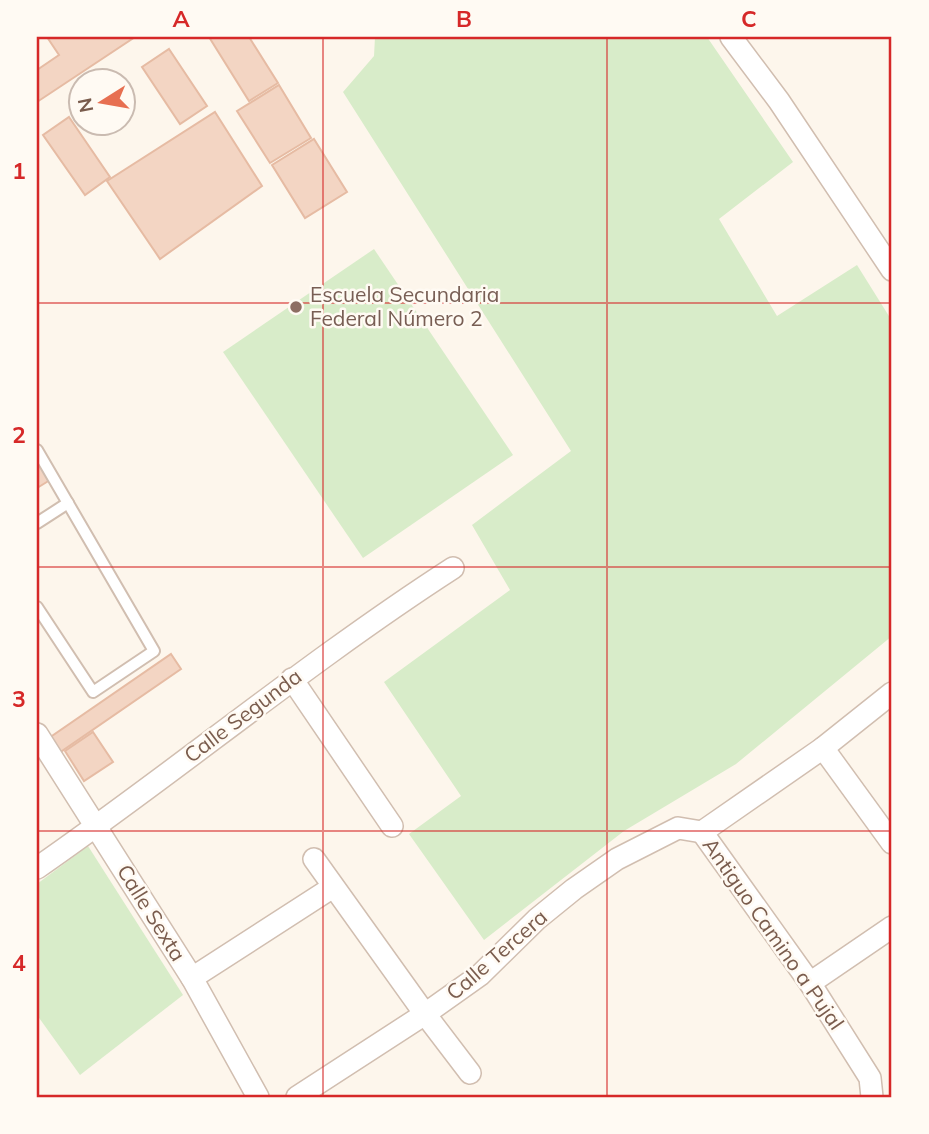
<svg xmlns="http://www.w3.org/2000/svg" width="929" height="1134" font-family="Mulish,sans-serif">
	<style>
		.green { fill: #d8ecc9 }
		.building { fill: #f3d5c3; stroke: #e6bba3; stroke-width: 2 }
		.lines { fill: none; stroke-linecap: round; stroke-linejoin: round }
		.lane-casing { stroke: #d1beb0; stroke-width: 14 }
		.street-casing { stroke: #d1beb0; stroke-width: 24 }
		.lane { stroke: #fff; stroke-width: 10 }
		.street { stroke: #fff; stroke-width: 21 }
		.grid { fill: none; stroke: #d62828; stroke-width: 2; stroke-opacity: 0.55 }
		.education-dot { fill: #8d6e63; stroke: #fffaf3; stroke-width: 2.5 }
		.labels { text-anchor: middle; stroke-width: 5; stroke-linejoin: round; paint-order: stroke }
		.education-label { font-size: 21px; fill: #785e54; stroke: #fffaf3; text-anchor: start }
		.street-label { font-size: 21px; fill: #7a5c4d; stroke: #fffaf3 }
		.neatline { fill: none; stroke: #d62828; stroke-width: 2.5 }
		.grid-label { font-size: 23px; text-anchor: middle; font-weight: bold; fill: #d62828 }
	</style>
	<rect width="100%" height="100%" fill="#fdf6ec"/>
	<g class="green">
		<path d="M375,37H707L793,162L719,219L777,316L857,265L892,321V636L736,764L624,831L484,940L409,834L461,796L384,682L510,590L472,525L571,451L343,92L374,56Z"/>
		<path d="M374,249L513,455L363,558L223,352Z"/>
		<path d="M88,846L183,995L80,1075L37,1015V884Z"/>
	</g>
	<g class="building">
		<path d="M47,37H135L37,102V70L59,55Z"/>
		<path d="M209,37H249L278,83L249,101Z"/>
		<path d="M169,49L207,106L180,124L142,67Z"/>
		<path d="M279,85L311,138L270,163L237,111Z"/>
		<path d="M215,112L262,186L160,259L107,181Z"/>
		<path d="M69,117L110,177L85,195L43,135Z"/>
		<path d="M314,139L347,192L305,218L272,165Z"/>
		<path d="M37,460L50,480L37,488Z"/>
		<path d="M171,654L181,669L59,753L49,738Z"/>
		<path d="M93,732L113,762L84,781L65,751Z"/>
	</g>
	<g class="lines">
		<defs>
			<g id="lane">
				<path d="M37,450L154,651L93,692L37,607"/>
				<path d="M37,523L68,503"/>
			</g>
			<g id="street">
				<path d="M731,37L779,101L892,270"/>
				<path d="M292,679L392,826"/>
				<path d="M37,734L192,978L258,1097"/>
				<path d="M823,748L892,843"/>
				<path d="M314,859L425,1014L470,1073"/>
				<path d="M37,868C177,771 309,661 453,568"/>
				<path d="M192,978L333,887"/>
				<path d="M810,983L892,927"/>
				<path d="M297,1097L425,1014L480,975L537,919L574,889L617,859L678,828L702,832"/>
				<path d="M872,1097L870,1078L810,983L702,832L823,748L892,693"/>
			</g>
		</defs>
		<use href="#lane" class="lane-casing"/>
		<use href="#street" class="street-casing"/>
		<use href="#lane" class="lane"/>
		<use href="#street" class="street"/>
	</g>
	<path class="grid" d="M323,37V1097M607,37V1097M37,303H892M37,567H892M37,831H892"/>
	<circle class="education-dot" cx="296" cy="307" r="7"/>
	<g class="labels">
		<g class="education-label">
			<text x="310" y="302">Escuela Secundaria<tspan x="310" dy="24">Federal Número 2</tspan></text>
		</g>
		<g class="street-label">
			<text transform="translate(243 716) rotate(-37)" y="7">Calle Segunda</text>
			<text transform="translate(151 913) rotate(58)" y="7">Calle Sexta</text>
			<text transform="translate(773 934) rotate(55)" y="7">Antiguo Camino a Pujal</text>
			<text transform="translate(497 955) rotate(-41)" y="7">Calle Tercera</text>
		</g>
	</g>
	<rect width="929" height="1134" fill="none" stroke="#fffaf3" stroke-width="77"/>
	<g transform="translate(102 102) rotate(259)"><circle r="33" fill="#fffaf3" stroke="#cabbb1" stroke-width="2"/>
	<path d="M0-5L12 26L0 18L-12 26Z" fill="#e76f51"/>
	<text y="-10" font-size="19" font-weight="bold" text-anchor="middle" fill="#7a5c4d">N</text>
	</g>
	<rect x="38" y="38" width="852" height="1058" class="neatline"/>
	<g class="grid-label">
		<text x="181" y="27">A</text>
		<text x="464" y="27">B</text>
		<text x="749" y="27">C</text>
		<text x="19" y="179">1</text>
		<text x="19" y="443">2</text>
		<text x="19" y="707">3</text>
		<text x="19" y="971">4</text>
	</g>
</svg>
